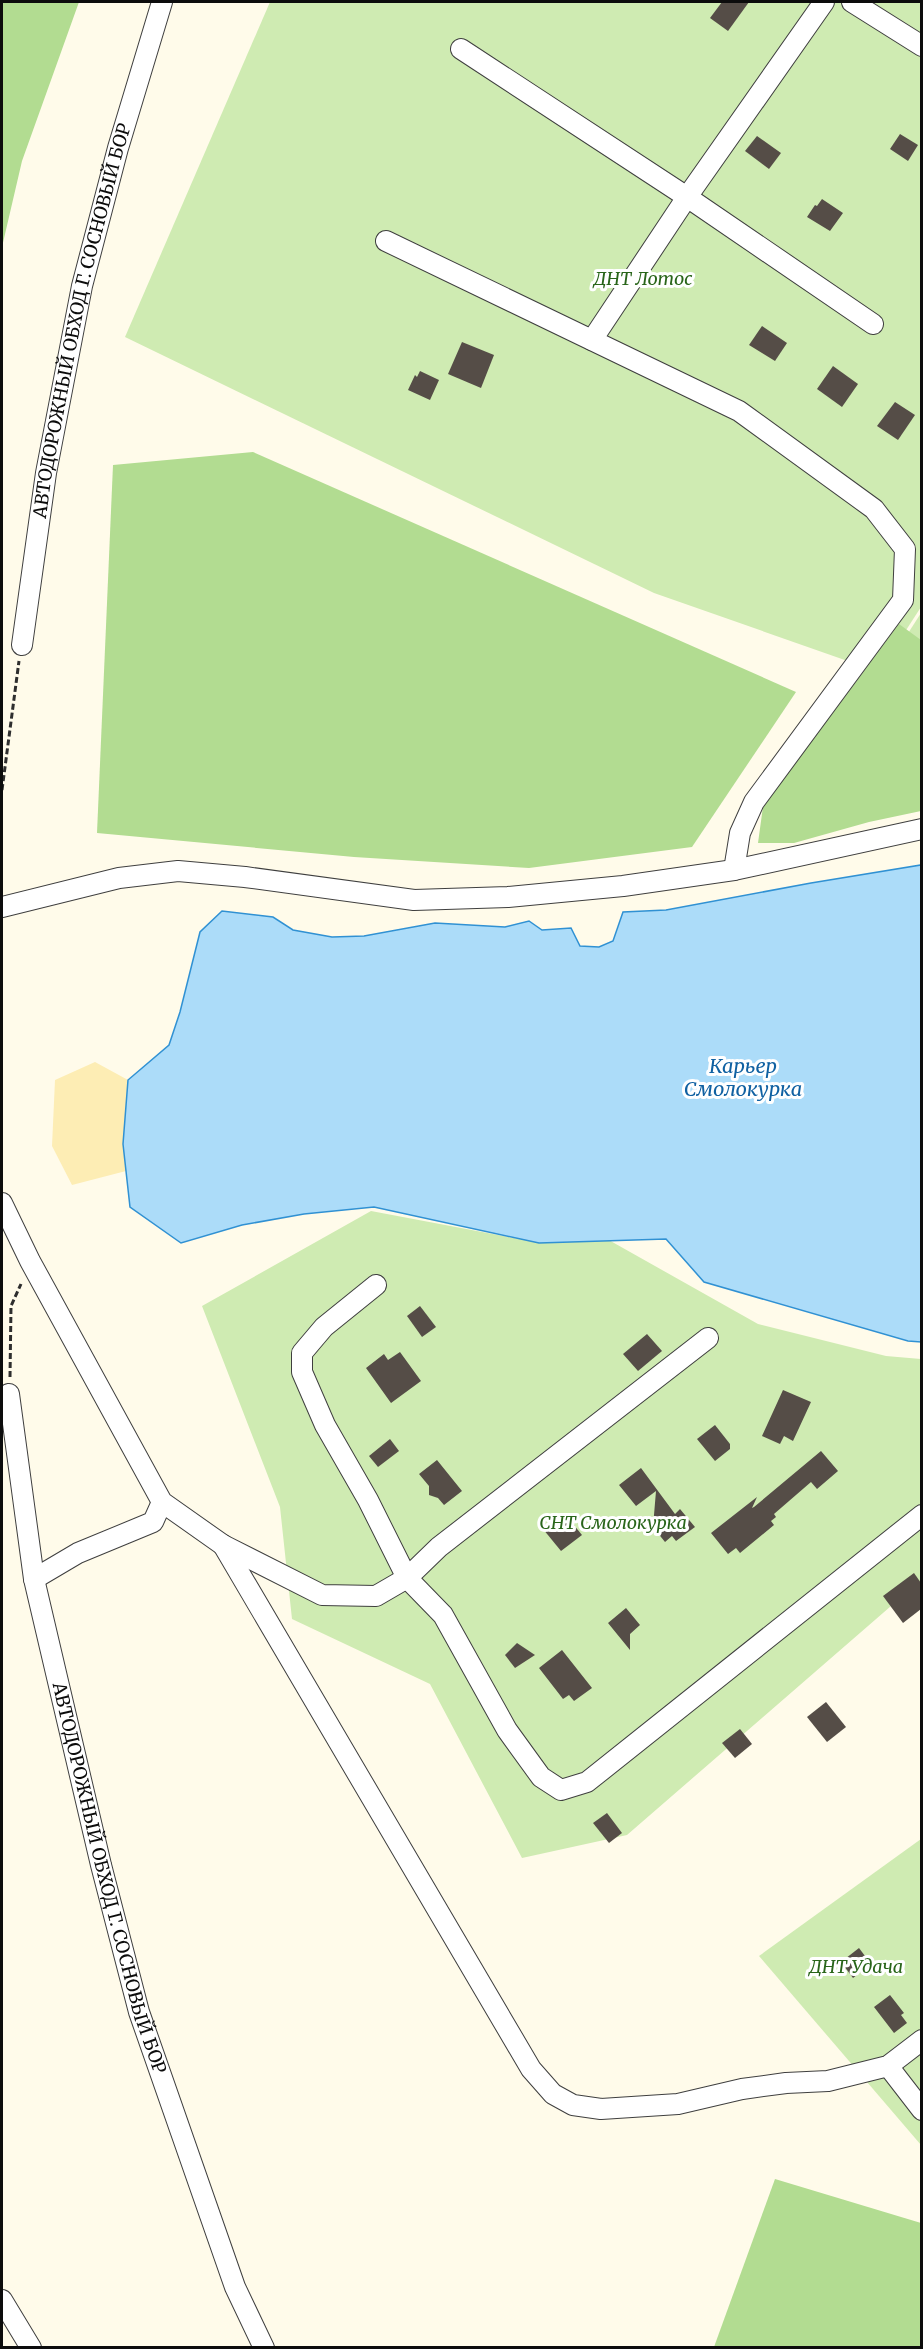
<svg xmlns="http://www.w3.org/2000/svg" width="923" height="2349" font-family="Merriweather,serif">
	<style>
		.green { fill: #cfebb2 }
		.forest { fill: #b2dc91 }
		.sand { fill: #fdedb4 }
		.water { fill: #acdcf9; stroke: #3091d3; stroke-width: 1.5 }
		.building { fill: #554d47 }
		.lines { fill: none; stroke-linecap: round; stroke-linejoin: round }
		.minor-casing { stroke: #3f3f3f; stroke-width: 22 }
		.path { stroke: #2e2e2e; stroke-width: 3; stroke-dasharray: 6 3; stroke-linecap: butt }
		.minor { stroke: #fff; stroke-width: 20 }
		.labels { text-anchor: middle; stroke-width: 6; stroke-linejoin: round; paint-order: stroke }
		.park-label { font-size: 18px; font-style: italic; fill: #29651a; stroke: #fff }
		.street-label { font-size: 18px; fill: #0c0c0c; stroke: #fff }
		.water-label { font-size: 20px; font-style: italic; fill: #1061a2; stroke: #fff }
	</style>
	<rect width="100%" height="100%" fill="#fffbea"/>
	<g class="green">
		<path d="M270,2H921V607L879,672L654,593L125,337Z"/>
		<path d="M921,613V649L905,638Z"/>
		<path d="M371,1211L519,1239H607L758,1324L886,1356L921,1359V1580L627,1835L522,1858L430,1684L292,1619L280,1507L202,1306Z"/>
		<path d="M921,1839V2145L759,1956Z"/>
	</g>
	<g class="forest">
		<path d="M2,2H79L22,161L2,247Z"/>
		<path d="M253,452L796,692L692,847L529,868L354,857L97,833L113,465Z"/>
		<path d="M899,624L921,640V811L869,822L794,843H758L765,792L829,718Z"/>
		<path d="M775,2179L921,2223V2347H714Z"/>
	</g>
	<path class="sand" d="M95,1062L128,1080L123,1144L126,1171L72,1185L52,1146L55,1080Z"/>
	<path class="water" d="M921,865V1342L908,1341L704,1282L666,1239L539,1243L374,1207L304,1214L242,1225L181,1243L130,1207L123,1144L128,1080L169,1045L180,1012L200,932L222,911L273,917L293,930L332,937L364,936L435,923L505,927L529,921L542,930L571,928L580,946L599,947L613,941L623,912L666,910L811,883Z"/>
	<g class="building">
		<path d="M722,2H749L728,31L710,18Z"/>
		<path d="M900,134L918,145L908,161L890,149Z"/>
		<path d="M757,136L781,153L769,169L745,151Z"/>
		<path d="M822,199L843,213L830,231L807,217L815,205L817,206Z"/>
		<path d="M762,326L787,343L775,361L749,345Z"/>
		<path d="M462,342L494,355L481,388L448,374Z"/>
		<path d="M833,366L858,384L842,407L817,389Z"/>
		<path d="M420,371L439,380L430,400L408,390L415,375L417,377Z"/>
		<path d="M895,402L915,415L898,440L877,426Z"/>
		<path d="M420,1306L436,1327L422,1337L407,1316Z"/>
		<path d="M647,1334L662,1351L638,1371L623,1354Z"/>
		<path d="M400,1352L421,1381L391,1403L366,1368L384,1354L388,1360Z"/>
		<path d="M783,1390L811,1402L793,1441L784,1436L780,1444L762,1436Z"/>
		<path d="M715,1425L730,1444V1449L715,1461L697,1439Z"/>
		<path d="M390,1439L399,1451L378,1467L369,1456Z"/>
		<path d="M821,1451L838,1471L817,1489L811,1482L774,1514L776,1517L771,1521L774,1525L740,1553L736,1548L728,1554L711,1533L757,1497L752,1508L754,1507Z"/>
		<path d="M437,1460L462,1491L444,1505L438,1498L429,1495V1486L419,1474Z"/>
		<path d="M641,1468L675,1514L680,1509L695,1527L676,1541L672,1536L665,1542L653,1527L656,1491L636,1506L619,1485Z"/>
		<path d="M564,1513L582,1535L561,1551L543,1529Z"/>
		<path d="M914,1573L921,1583V1609L903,1623L883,1596Z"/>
		<path d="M626,1608L640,1625L630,1634V1650L608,1623Z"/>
		<path d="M517,1643L535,1655L515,1668L505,1655Z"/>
		<path d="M562,1650L592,1688L574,1701L569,1695L563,1699L539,1668Z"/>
		<path d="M826,1702L846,1727L827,1742L807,1717Z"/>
		<path d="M740,1729L752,1744L735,1758L722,1743Z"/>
		<path d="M607,1813L622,1833L609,1843L593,1823Z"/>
		<path d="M859,1948L871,1964L853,1978L841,1962Z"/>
		<path d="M890,1995L904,2013L901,2015L907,2023L894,2033L874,2007Z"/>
	</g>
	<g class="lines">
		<defs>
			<g id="minor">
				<path d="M852,2L922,46"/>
				<path d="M461,49L687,197L873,324"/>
				<path d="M386,241L739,411L874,509L905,549L903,600L754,802L740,833L734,870"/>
				<path d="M592,340L687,197L824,2"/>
				<path id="s1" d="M22,645L46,473L82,286L118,148L162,2"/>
				<path d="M2,907L119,878L178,871L245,877L414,900L508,897L623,886L734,870L922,829"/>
				<path d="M2,1203L30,1261L162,1502L223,1545L322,1595L376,1596L407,1578L439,1547L708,1338"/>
				<path d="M376,1285L324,1327L302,1353V1372L325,1425L368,1500L407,1578L443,1615L507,1730L541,1777L561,1790L587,1782L922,1515"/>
				<path id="s2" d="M9,1394L34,1579L101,1865L139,2012L235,2287L264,2348"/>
				<path d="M223,1545L531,2069L553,2094L573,2105L601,2109L678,2104L742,2089L786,2083L828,2081L888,2066L922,2040"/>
				<path d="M34,1579L78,1553L153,1522L162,1502"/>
				<path d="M888,2066L922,2110"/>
				<path d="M2,2300L31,2348"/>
			</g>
		</defs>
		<use href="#minor" class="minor-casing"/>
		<g class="path">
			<path d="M2,790L19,661"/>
			<path d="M10,1377L11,1306L21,1284"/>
		</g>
		<use href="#minor" class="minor"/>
	</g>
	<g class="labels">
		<g class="park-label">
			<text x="643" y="285">ДНТ Лотос</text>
			<text x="613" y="1529">СНТ Смолокурка</text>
			<text x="856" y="1973">ДНТ Удача</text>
		</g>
		<g class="street-label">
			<text dy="6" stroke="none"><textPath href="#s1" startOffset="330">АВТОДОРОЖНЫЙ ОБХОД Г. СОСНОВЫЙ БОР</textPath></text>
			<text dy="6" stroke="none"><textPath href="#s2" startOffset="495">АВТОДОРОЖНЫЙ ОБХОД Г. СОСНОВЫЙ БОР</textPath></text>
		</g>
		<g class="water-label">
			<text x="743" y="1073">Карьер<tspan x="743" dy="23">Смолокурка</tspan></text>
		</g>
	</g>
	<rect width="923" height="2349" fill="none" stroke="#0c0c0c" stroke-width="6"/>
</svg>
